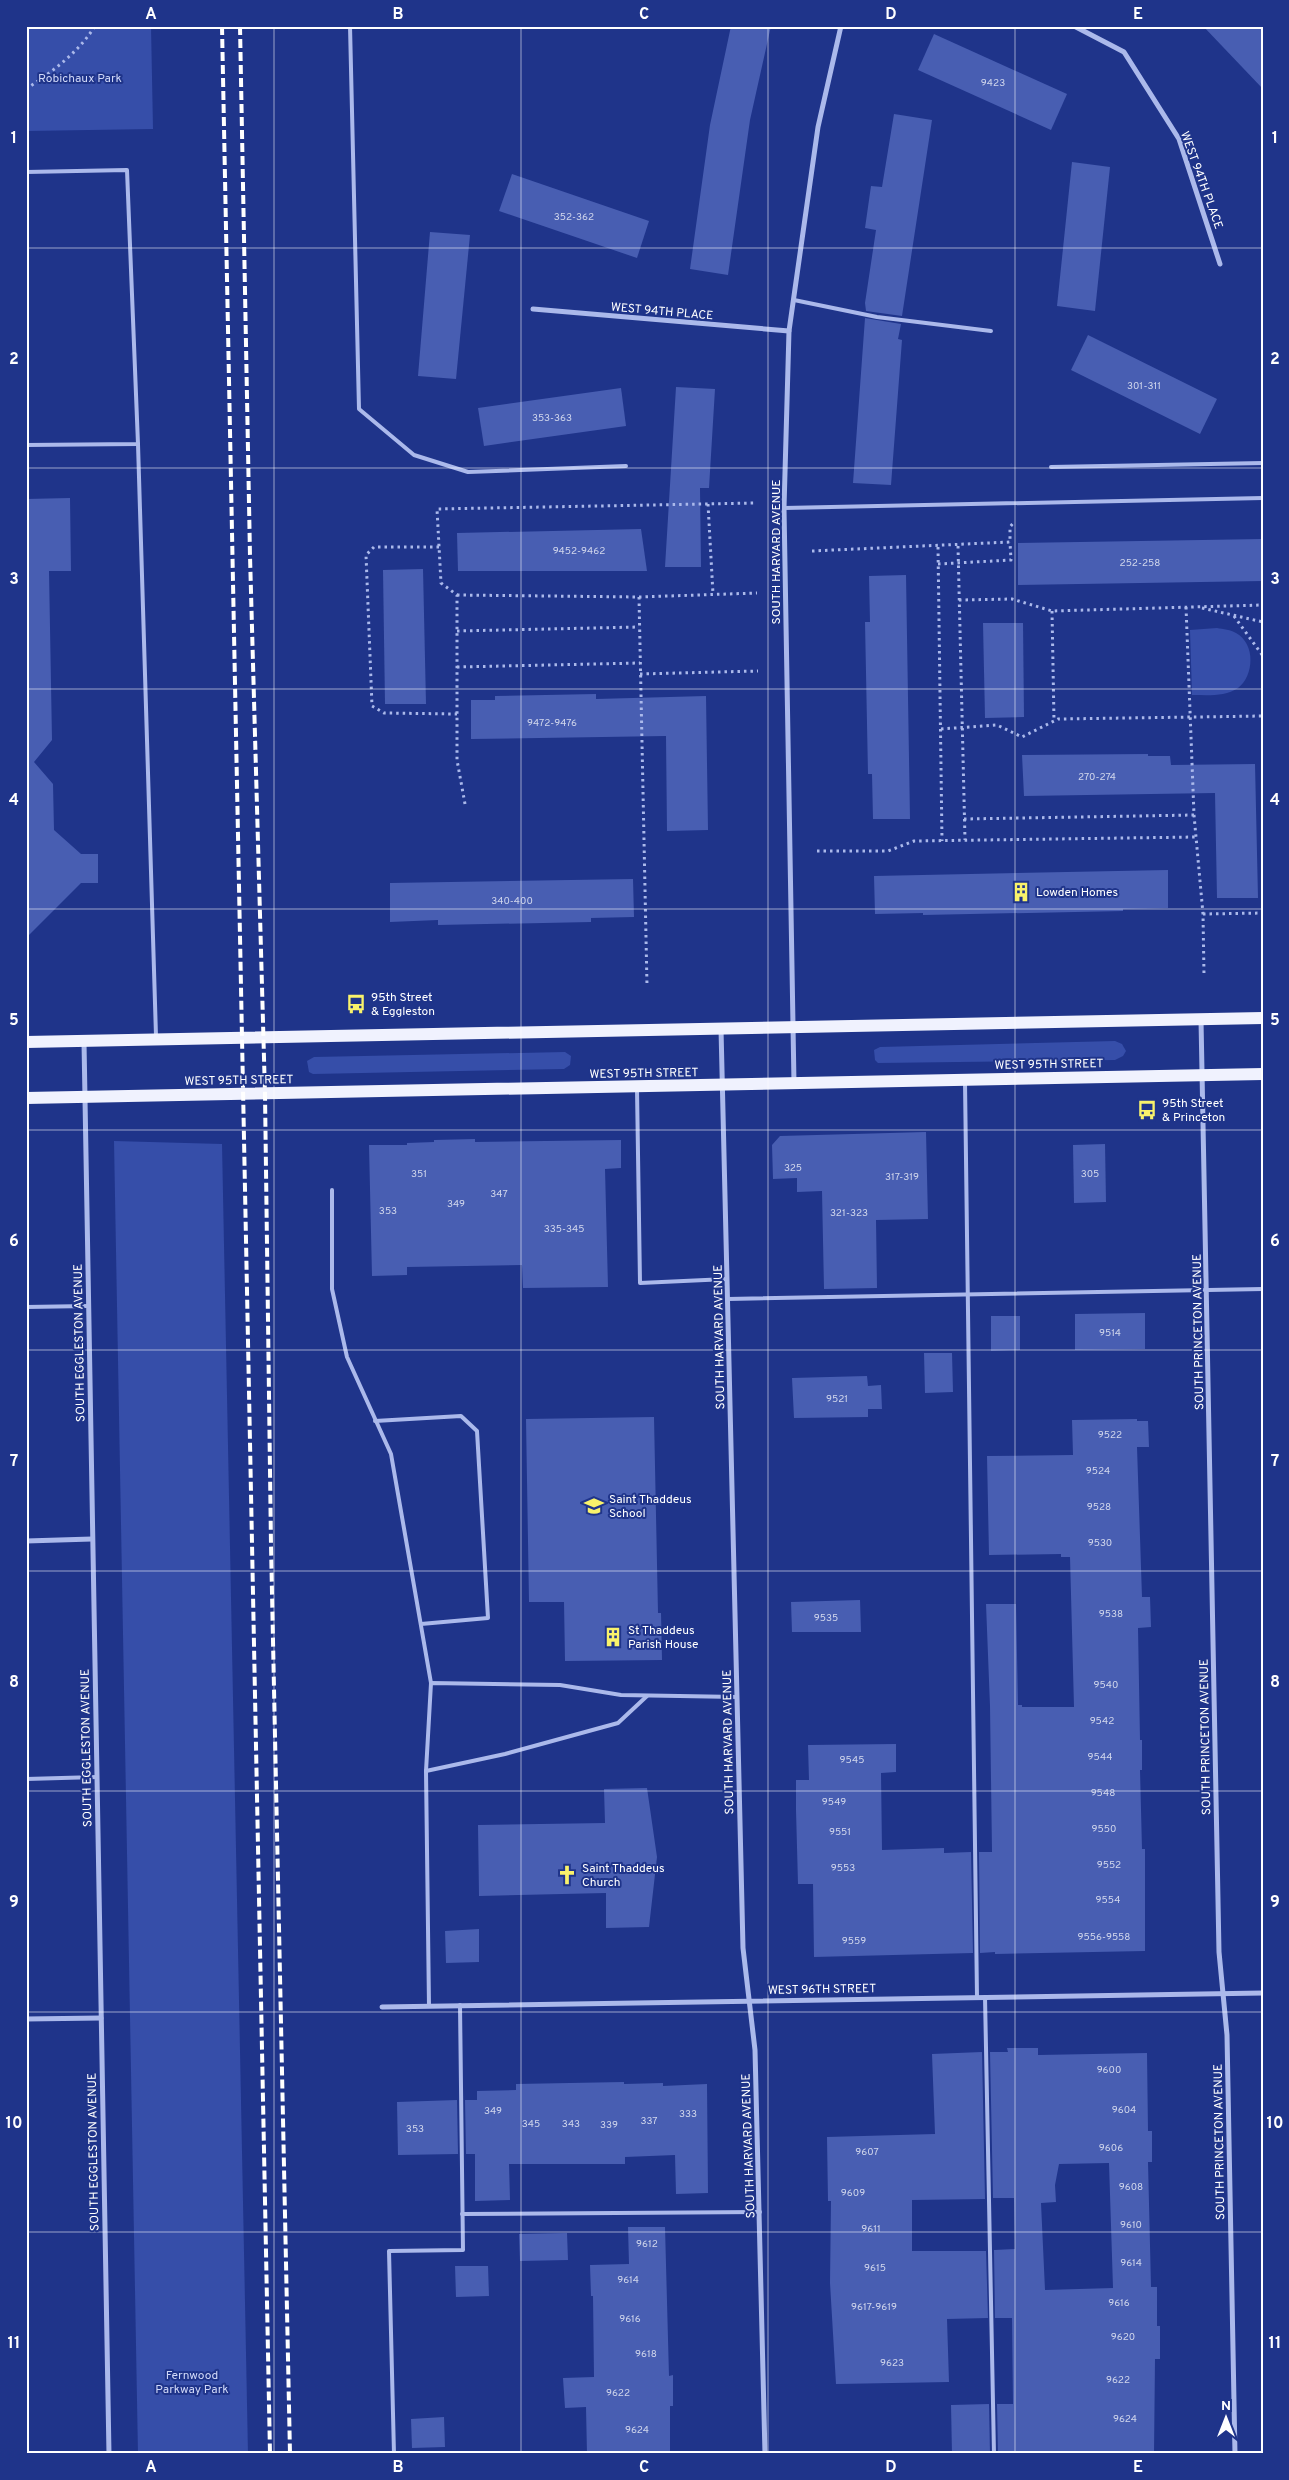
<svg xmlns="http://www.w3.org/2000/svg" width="1289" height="2480" font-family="Overpass,sans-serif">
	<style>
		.green { fill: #364ea9 }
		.building { fill: #485eb2; fill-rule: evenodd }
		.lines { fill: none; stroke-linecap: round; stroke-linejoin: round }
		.path { stroke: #abb9eb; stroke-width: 3; stroke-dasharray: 2.5 4; stroke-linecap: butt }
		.service { stroke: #abb9eb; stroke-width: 4 }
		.minor { stroke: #abb9eb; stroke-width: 5 }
		.primary { stroke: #f0f2fe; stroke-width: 12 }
		.rail { stroke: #fff; stroke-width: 4; stroke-dasharray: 9 4; stroke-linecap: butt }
		.grid { fill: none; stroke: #fff; stroke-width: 1; stroke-opacity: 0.55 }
		.labels { text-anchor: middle; stroke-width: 4; stroke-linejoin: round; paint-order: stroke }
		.number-label { font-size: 10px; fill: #d1d7ec }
		.park-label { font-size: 12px; fill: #d0d8f8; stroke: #1f348a }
		.street-label { font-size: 12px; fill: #fff; stroke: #1f348a }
		.poi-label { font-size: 12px; fill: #fff; stroke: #1f348a; text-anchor: start }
		.neatline { fill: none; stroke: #fff; stroke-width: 2 }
		.grid-label { font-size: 16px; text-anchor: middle; font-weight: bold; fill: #fff }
	</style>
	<rect width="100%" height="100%" fill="#1f348a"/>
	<g class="green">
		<path d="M26,26H151L153,129L26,131Z"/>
		<path d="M1217,628C1223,629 1231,630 1236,633C1256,644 1254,676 1238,688C1225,697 1207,695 1192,695L1190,630Z"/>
		<path d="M1115,1041L1122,1044L1126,1051L1123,1056L1115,1060L878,1063L875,1060L874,1050L880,1047Z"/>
		<path d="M565,1052L571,1056L570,1065L564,1069L313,1074L309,1072L307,1061L314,1057Z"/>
		<path d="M114,1141L222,1144L248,2454H138Z"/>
	</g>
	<g class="building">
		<path d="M731,26H771L750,120L728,275L690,269L710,125Z"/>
		<path d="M1203,26H1263V89Z"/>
		<path d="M934,34L1067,94L1051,130L918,70Z"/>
		<path d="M894,114L932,120L902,316L866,311L865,303L876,230L865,228L871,186L882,187Z"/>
		<path d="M1072,162L1110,167L1095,311L1057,306Z"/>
		<path d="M512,174L649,221L637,258L499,211Z"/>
		<path d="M430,232L470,235L456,379L418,376Z"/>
		<path d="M865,318L901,324L898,339L902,340L891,485L853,483Z"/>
		<path d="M1088,335L1217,399L1200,434L1071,370Z"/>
		<path d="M676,387L715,389L709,488H700L701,567H665Z"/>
		<path d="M621,388L626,426L484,446L478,408Z"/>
		<path d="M70,498L71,571H49L52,740L34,762L53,784L54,830L81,854H98V883H81L26,938V499Z"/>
		<path d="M641,529L647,571H458L457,533Z"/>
		<path d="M1263,539V581L1018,585V543Z"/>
		<path d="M423,569L426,704H385L383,570Z"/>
		<path d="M906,575L910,819H873L872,774H868L865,622H870L869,576Z"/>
		<path d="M983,623H1023L1024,717L985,718Z"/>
		<path d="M596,694V699L706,696L708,830L667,831L666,736L471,739V700H495V696Z"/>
		<path d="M1148,754V756H1170L1171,765L1255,764L1258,898H1217L1215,793L1024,796L1022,755Z"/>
		<path d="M1168,870V908L1123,909V911L923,915V913L875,914L874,876Z"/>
		<path d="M633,879L634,917L591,918V922L438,925V920L390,922V883Z"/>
		<path d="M926,1132L928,1219L876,1220L877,1288L824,1289L822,1191L797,1192V1178L773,1179L772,1145L780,1136Z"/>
		<path d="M475,1139V1142L621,1140V1168L605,1169L608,1287L523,1288L522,1265L407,1267V1275L372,1276L369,1145H407V1143L434,1142V1140Z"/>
		<path d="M1105,1144L1106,1202L1074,1203L1073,1145Z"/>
		<path d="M1145,1313V1349L1075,1350V1314Z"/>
		<path d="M991,1316H1020V1350L991,1351Z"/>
		<path d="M924,1353H952L953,1392L925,1393Z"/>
		<path d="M867,1376L868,1386L881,1385L882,1409H868V1417L794,1418L792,1378Z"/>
		<path d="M654,1417L658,1613H661L662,1660L565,1661L564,1602H529L526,1419Z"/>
		<path d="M1137,1419V1421H1148L1149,1447H1137L1142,1597H1150L1151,1627L1138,1628L1140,1740H1142V1770H1140L1142,1849H1145V1951L995,1954V1952L980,1953L979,1852H992L990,1706L986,1604H1016L1018,1705H1022V1707H1074L1070,1557H1061V1554L989,1555L987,1456L1073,1455L1072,1420Z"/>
		<path d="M860,1600L861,1632H792L791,1602Z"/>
		<path d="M896,1744V1772L881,1773L882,1850L944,1848V1853L971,1852L973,1953L814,1957L813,1884H798L796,1810V1780H809L808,1745Z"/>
		<path d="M647,1788L657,1857L649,1927L606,1928V1893L479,1896L478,1825L605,1823L604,1789Z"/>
		<path d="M479,1929V1962L446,1963L445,1931Z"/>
		<path d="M1007,2048H1038V2055L1147,2053L1148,2131H1152V2162H1148L1151,2287H1157V2326H1160V2359H1155L1154,2454H998L997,2404H1013L1012,2318H995L994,2250L1015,2249L1014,2198H993L990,2052H1008ZM1109,2163L1113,2288L1045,2290L1041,2203L1056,2202L1055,2185L1059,2164Z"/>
		<path d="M982,2052L985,2199L912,2200V2251H986L988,2318L947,2319L949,2382L836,2384L830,2283L831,2201H828L827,2137L935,2134L932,2054Z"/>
		<path d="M624,2082V2084L663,2083V2086L707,2084L708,2193L676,2194L675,2155L625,2157V2164H509L510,2200L475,2201V2154H466L465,2100H477V2091L516,2090V2084Z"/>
		<path d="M457,2100L458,2154L398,2155L397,2102Z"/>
		<path d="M628,2227H665L669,2376L673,2375V2406H670V2454H587L586,2407L565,2408L563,2378L594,2377L593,2296H591L590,2265L629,2264Z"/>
		<path d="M567,2233L568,2260L520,2261L519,2234Z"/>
		<path d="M455,2266H488L489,2296L456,2297Z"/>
		<path d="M989,2404L990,2454H952L951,2405Z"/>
		<path d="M444,2417L445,2447L412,2448L411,2419Z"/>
	</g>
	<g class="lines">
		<g class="path">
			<path d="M26,89C52,72 79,52 95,26"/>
			<path d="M708,504L713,594"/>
			<path d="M958,546L965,840"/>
			<path d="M439,547H374L366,555L372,706L384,713L457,714"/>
			<path d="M938,547L942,841"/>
			<path d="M812,551L1010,542V527L1014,522"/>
			<path d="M938,564L1011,560L1010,542"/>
			<path d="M457,595L639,597L757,593"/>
			<path d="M639,597L647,986"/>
			<path d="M959,600L1012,599L1052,611L1263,605"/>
			<path d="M1186,607L1194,815L1203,914L1204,975"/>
			<path d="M1202,608L1263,622"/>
			<path d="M1052,611L1054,721"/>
			<path d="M1234,616L1263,656"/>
			<path d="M457,631L639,627"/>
			<path d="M457,667L640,663"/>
			<path d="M640,674L758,671"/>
			<path d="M941,729L997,725L1022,737L1058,719L1263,716"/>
			<path d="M465,804L457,760V595L441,583L437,509L757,503"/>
			<path d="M964,819L1194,815"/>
			<path d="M817,851H888L914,841L1195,837"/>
			<path d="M1203,914L1263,913"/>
		</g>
		<g class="service">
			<path d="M350,26L359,409L414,455L468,472L626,466"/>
			<path d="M26,172L127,170L138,444L26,445"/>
			<path d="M794,300L877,317L991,331"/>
			<path d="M138,444L156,1036"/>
			<path d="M1051,467L1263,463"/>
			<path d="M784,508L1263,498"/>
			<path d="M965,1082L977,1997"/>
			<path d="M637,1089L640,1283L727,1279"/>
			<path d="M332,1190V1289L347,1357L391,1454L431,1683"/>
			<path d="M728,1299L1263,1289"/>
			<path d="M26,1307L88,1306"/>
			<path d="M375,1421L461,1416L477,1431L488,1618L421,1624"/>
			<path d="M426,1771L505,1754L618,1723L647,1696"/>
			<path d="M26,1779L97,1777"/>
			<path d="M985,1997L994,2454"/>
			<path d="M429,2006L426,1771L431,1683L560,1685L621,1695L737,1697"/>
			<path d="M462,2214L760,2212"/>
			<path d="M394,2454L389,2251L463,2250L460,2005"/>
		</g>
		<g class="minor">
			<path d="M1074,26L1124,52L1179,139L1220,264"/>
			<path d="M533,309L789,331"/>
			<path d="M1201,1020L1219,1952L1227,2035L1235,2454"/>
			<path d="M721,1029L743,1948L755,2050L765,2454"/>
			<path d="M84,1042L109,2454"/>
			<path d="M794,1083L784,508L789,331L818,127L841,26"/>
			<path d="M26,1541L92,1539"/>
			<path d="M382,2007L1263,1993"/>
			<path d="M26,2019L101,2018"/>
		</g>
		<g class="primary">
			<path d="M26,1042L1263,1018"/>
			<path d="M26,1098L1263,1074"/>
		</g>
		<g class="rail">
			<path d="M222,26L270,2454"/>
			<path d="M240,26L250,556L265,1094L271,1545L290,2454"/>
		</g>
	</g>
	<path class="grid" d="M274,26V2454M521,26V2454M768,26V2454M1015,26V2454M26,248H1263M26,468H1263M26,689H1263M26,909H1263M26,1130H1263M26,1350H1263M26,1571H1263M26,1791H1263M26,2012H1263M26,2232H1263"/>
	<defs>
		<symbol id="building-bare" viewBox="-9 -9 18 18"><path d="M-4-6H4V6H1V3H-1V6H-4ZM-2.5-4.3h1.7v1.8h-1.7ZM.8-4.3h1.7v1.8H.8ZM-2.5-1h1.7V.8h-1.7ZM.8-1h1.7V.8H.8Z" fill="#f9f26b" stroke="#1f348a" stroke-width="2.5" paint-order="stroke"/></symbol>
		<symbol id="bus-bare" viewBox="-9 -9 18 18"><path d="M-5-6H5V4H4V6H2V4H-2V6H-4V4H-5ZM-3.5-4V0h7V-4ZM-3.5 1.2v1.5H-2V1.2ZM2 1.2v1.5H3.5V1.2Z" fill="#f9f26b" stroke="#1f348a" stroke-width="2.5" paint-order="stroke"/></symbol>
		<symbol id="school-bare" viewBox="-9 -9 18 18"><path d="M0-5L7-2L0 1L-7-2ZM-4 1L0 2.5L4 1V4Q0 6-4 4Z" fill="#f9f26b" stroke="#1f348a" stroke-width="2.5" paint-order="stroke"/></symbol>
		<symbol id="church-bare" viewBox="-9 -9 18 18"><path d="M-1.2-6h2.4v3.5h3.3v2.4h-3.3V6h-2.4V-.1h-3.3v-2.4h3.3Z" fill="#f9f26b" stroke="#1f348a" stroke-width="2.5" paint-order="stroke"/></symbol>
	</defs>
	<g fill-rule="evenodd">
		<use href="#building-bare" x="1007" y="878" width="28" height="28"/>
		<use href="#bus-bare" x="342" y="990" width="28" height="28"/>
		<use href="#bus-bare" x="1133" y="1096" width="28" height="28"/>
		<use href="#school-bare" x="580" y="1492" width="28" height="28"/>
		<use href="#building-bare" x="599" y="1623" width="28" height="28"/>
		<use href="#church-bare" x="553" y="1861" width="28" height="28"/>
	</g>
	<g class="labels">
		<g class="number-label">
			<text x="993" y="86">9423</text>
			<text x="574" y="220">352-362</text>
			<text x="1144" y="389">301-311</text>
			<text x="552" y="421">353-363</text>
			<text x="579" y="554">9452-9462</text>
			<text x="1140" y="566">252-258</text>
			<text x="552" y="726">9472-9476</text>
			<text x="1097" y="780">270-274</text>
			<text x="512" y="904">340-400</text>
			<text x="793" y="1171">325</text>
			<text x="419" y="1177">351</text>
			<text x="1090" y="1177">305</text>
			<text x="902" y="1180">317-319</text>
			<text x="499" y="1197">347</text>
			<text x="456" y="1207">349</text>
			<text x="388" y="1214">353</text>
			<text x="849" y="1216">321-323</text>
			<text x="564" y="1232">335-345</text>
			<text x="1110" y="1336">9514</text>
			<text x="837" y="1402">9521</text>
			<text x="1110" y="1438">9522</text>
			<text x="1098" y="1474">9524</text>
			<text x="1099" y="1510">9528</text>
			<text x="1100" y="1546">9530</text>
			<text x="1111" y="1617">9538</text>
			<text x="826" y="1621">9535</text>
			<text x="1106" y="1688">9540</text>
			<text x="1102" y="1724">9542</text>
			<text x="1100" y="1760">9544</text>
			<text x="852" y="1763">9545</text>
			<text x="1103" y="1796">9548</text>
			<text x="834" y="1805">9549</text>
			<text x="1104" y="1832">9550</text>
			<text x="840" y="1835">9551</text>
			<text x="1109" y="1868">9552</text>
			<text x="843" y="1871">9553</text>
			<text x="1108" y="1903">9554</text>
			<text x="1104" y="1940">9556-9558</text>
			<text x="854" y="1944">9559</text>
			<text x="1109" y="2073">9600</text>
			<text x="1124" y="2113">9604</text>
			<text x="493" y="2114">349</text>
			<text x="688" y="2117">333</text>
			<text x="649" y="2124">337</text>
			<text x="531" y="2127">345</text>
			<text x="571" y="2127">343</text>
			<text x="609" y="2128">339</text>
			<text x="415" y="2132">353</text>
			<text x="1111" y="2151">9606</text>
			<text x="867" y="2155">9607</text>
			<text x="1131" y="2190">9608</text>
			<text x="853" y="2196">9609</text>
			<text x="1131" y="2228">9610</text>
			<text x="871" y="2232">9611</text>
			<text x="647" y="2247">9612</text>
			<text x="1131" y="2266">9614</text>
			<text x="875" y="2271">9615</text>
			<text x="628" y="2283">9614</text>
			<text x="1119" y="2306">9616</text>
			<text x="874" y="2310">9617-9619</text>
			<text x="630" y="2322">9616</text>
			<text x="1123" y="2340">9620</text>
			<text x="646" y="2357">9618</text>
			<text x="892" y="2366">9623</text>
			<text x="1118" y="2383">9622</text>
			<text x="618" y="2396">9622</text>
			<text x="1125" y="2422">9624</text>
			<text x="637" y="2433">9624</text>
		</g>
		<g class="park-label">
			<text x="80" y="82">Robichaux Park</text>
			<text x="192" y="2379">Fernwood<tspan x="192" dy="14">Parkway Park</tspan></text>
		</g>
		<g class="street-label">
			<text transform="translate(1202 180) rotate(70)" y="4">WEST 94TH PLACE</text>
			<text transform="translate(662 311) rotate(5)" y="4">WEST 94TH PLACE</text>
			<text transform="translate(776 552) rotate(-90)" y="4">SOUTH HARVARD AVENUE</text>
			<text transform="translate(1049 1064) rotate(-1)" y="4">WEST 95TH STREET</text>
			<text transform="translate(644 1073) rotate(-1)" y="4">WEST 95TH STREET</text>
			<text transform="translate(239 1080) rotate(-1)" y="4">WEST 95TH STREET</text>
			<text transform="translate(1198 1332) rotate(-91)" y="4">SOUTH PRINCETON AVENUE</text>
			<text transform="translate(719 1337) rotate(-91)" y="4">SOUTH HARVARD AVENUE</text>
			<text transform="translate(79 1343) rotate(-91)" y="4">SOUTH EGGLESTON AVENUE</text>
			<text transform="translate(1205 1737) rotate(-91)" y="4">SOUTH PRINCETON AVENUE</text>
			<text transform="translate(728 1742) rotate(-91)" y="4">SOUTH HARVARD AVENUE</text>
			<text transform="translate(86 1748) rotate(-91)" y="4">SOUTH EGGLESTON AVENUE</text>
			<text transform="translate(822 1989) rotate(-1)" y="4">WEST 96TH STREET</text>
			<text transform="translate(1219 2142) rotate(-91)" y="4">SOUTH PRINCETON AVENUE</text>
			<text transform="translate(748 2146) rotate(-92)" y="4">SOUTH HARVARD AVENUE</text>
			<text transform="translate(93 2152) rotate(-91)" y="4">SOUTH EGGLESTON AVENUE</text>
		</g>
		<g class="poi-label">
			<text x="1036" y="896">Lowden Homes</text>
			<text x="371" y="1001">95th Street<tspan x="371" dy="14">&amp; Eggleston</tspan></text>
			<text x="1162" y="1107">95th Street<tspan x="1162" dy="14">&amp; Princeton</tspan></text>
			<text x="609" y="1503">Saint Thaddeus<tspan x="609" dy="14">School</tspan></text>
			<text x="628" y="1634">St Thaddeus<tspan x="628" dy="14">Parish House</tspan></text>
			<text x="582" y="1872">Saint Thaddeus<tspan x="582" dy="14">Church</tspan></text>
		</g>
	</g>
	<rect width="1289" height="2480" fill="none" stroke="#1f348a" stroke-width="55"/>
	<g transform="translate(1226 2418)" stroke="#1f348a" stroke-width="4" paint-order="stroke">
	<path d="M0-4L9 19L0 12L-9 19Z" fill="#ffffff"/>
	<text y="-8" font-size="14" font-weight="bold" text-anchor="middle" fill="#ffffff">N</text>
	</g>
	<rect x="28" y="28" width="1234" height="2424" class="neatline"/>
	<g class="grid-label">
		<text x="151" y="19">A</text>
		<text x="398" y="19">B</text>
		<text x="644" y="19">C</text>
		<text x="891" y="19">D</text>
		<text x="1138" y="19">E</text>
		<text x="14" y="143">1</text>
		<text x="1275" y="143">1</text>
		<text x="14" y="364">2</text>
		<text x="1275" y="364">2</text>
		<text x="14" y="584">3</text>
		<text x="1275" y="584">3</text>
		<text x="14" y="805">4</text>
		<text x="1275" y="805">4</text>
		<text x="14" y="1025">5</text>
		<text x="1275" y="1025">5</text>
		<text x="14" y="1246">6</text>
		<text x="1275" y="1246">6</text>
		<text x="14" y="1466">7</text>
		<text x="1275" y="1466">7</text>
		<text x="14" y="1687">8</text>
		<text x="1275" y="1687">8</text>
		<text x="14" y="1907">9</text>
		<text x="1275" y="1907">9</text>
		<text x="14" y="2128">10</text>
		<text x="1275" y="2128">10</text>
		<text x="14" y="2348">11</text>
		<text x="1275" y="2348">11</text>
		<text x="151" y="2472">A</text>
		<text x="398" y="2472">B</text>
		<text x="644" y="2472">C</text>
		<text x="891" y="2472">D</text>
		<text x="1138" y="2472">E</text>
	</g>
</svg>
